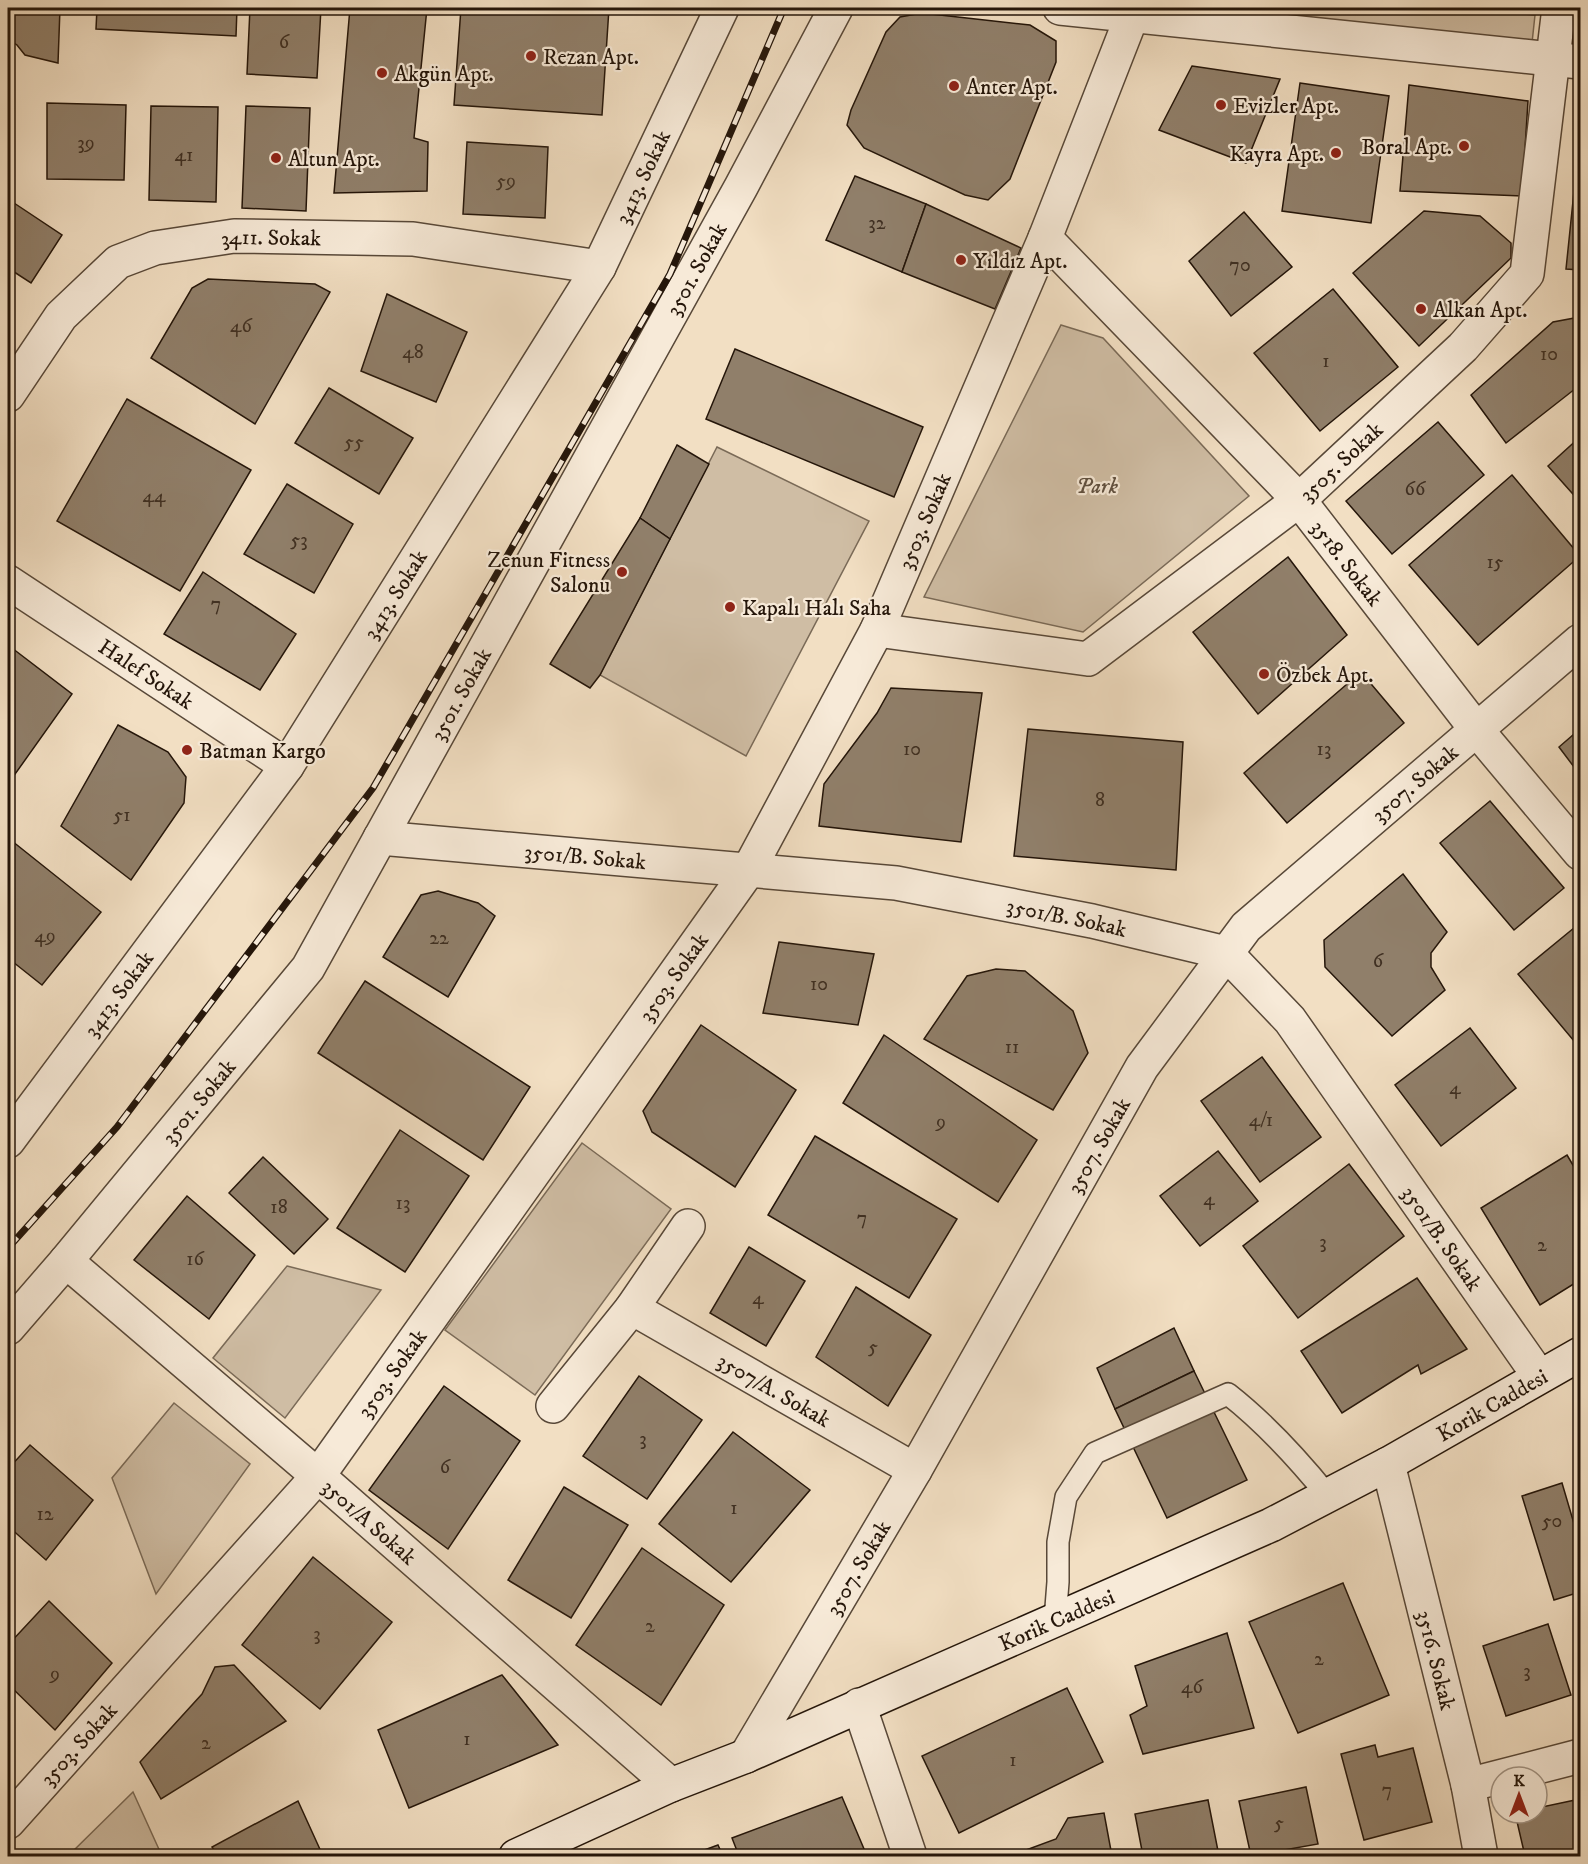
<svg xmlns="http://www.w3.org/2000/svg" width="1588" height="1864" font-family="'IM FELL DW Pica',serif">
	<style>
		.green { fill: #cfbda4; stroke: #7a6a57; stroke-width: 1.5 }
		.building { fill: #907f6a; stroke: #25160a; stroke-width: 1.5 }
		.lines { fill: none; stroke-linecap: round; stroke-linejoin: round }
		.service-casing { stroke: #584838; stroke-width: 24 }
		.minor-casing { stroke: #584838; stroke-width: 36 }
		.secondary-casing { stroke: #25160a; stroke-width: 36 }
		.service { stroke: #f7ead8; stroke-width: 21 }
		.minor { stroke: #f7ead8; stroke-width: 33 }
		.secondary { stroke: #f7ead8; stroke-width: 33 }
		.rail-casing { stroke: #25160a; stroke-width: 7 }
		.rail { stroke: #f7ead8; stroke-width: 4.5; stroke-dasharray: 14; stroke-linecap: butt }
		.poi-dot { fill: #8f2418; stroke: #f7ead8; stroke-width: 2 }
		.labels { text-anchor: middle; stroke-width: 4.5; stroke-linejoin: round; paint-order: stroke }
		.number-label { font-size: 20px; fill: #403022 }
		.poi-label { font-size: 22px; fill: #25160a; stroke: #f7ead8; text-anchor: start }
		.street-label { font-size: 22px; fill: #25160a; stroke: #f7ead8 }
		.park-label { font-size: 22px; font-style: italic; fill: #605040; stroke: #f7ead8 }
	</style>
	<rect width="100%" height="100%" fill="#f2dfc3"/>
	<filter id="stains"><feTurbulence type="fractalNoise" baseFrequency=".00333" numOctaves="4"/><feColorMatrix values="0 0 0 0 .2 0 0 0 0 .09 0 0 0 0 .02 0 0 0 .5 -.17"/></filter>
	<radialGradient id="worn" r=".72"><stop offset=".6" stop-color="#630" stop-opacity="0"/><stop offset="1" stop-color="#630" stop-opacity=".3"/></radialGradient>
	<g class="green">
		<path d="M1220,8H1465L1535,15L1532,43Z"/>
		<path d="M1061,325L1103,338L1249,496L1083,632L924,597Z"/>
		<path d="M717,447L869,521L746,756L600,675Z"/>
		<path d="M582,1143L671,1209L535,1395L445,1330Z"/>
		<path d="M287,1266L381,1290L285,1418L213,1358Z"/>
		<path d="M174,1403L250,1464L156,1594L112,1478Z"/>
		<path d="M133,1792L162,1856H68Z"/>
	</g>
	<g class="building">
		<path d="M8,8H60L58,63L25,55L17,45L8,39Z"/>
		<path d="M97,8H237L236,36L96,29Z"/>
		<path d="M250,8H321L317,78L247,74Z"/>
		<path d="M350,8H427L414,138L428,142L427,191L334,193Z"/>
		<path d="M461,8H609L602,115L454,105Z"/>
		<path d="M922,13L1030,25L1056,41V62L1010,179L988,200L965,195L864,148L847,125L851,110L886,32L900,17Z"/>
		<path d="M1192,66L1280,79L1246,163L1159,130Z"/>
		<path d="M1300,83L1389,96L1371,223L1282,211Z"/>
		<path d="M1409,85L1528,101L1522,196L1400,191Z"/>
		<path d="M47,103L126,105L124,180L47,179Z"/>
		<path d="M151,106L218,107L216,202L149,200Z"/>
		<path d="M246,106L310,108L306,211L242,208Z"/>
		<path d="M1580,133V270L1566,269Z"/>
		<path d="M467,142L548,147L545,218L463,214Z"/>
		<path d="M855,176L926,204L902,272L826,240Z"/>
		<path d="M8,199L62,235L31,283L8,268Z"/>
		<path d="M926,204L1021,248L995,309L902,272Z"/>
		<path d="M1424,211L1480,216L1511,243V258L1419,346L1353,273Z"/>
		<path d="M1244,212L1292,267L1231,316L1189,261Z"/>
		<path d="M208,279L315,284L330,292L255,424L151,358L192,288Z"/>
		<path d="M1333,289L1398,367L1320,431L1254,353Z"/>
		<path d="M387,294L467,332L436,402L361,371Z"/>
		<path d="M1580,317V385L1506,443L1471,395L1553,322Z"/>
		<path d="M735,349L923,427L894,497L706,419Z"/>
		<path d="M329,388L413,438L379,494L295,443Z"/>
		<path d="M127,399L251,470L180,591L57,521Z"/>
		<path d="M1438,422L1484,475L1392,554L1346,501Z"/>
		<path d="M1580,437V502L1548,466Z"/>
		<path d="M677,445L709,464L670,539L640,518Z"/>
		<path d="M1512,475L1580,556L1478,645L1409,565Z"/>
		<path d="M287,484L353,524L314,593L244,554Z"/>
		<path d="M640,518L670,539L600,675L590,688L550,664Z"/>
		<path d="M1288,557L1347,635L1258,714L1193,632Z"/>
		<path d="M203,572L296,634L260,690L164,634Z"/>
		<path d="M8,645L72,694L8,784Z"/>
		<path d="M1361,672L1404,723L1287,823L1244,773Z"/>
		<path d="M891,688L982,693L961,842L819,826L824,784L877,713Z"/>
		<path d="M118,725L168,752L186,777L184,803L131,880L61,826Z"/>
		<path d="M1028,729L1183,742L1176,870L1014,856Z"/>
		<path d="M1580,729V775L1559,747Z"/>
		<path d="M1490,801L1564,888L1514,930L1440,843Z"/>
		<path d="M12,841L101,912L42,985L8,958V847Z"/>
		<path d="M1403,874L1447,932L1431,953V967L1445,990L1392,1036L1325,967L1324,940Z"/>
		<path d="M438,891L478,903L495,916L448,997L383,957L421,895Z"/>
		<path d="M1580,923V1036L1574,1041L1518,974Z"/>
		<path d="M779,942L874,954L858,1025L763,1013Z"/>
		<path d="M996,969L1025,971L1073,1011L1088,1053L1053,1110L924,1039L967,976Z"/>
		<path d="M365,981L530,1087L483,1160L318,1053Z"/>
		<path d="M701,1025L796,1090L735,1187L652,1132L643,1111Z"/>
		<path d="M1470,1028L1516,1088L1441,1146L1395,1085Z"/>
		<path d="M884,1035L1037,1140L998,1202L843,1103Z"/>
		<path d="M1262,1057L1321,1137L1260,1182L1201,1101Z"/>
		<path d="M400,1130L469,1176L405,1272L337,1228Z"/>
		<path d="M815,1136L957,1219L909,1298L768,1215Z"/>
		<path d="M1218,1151L1258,1201L1200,1246L1160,1196Z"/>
		<path d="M1567,1155L1580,1177V1280L1540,1305L1481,1208Z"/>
		<path d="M263,1157L328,1219L294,1254L229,1193Z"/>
		<path d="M1349,1164L1404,1236L1298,1318L1243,1246Z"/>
		<path d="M187,1196L255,1255L209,1319L134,1260Z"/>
		<path d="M749,1247L805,1281L766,1346L710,1313Z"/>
		<path d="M1417,1278L1467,1349L1421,1374L1418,1365L1342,1413L1301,1351Z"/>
		<path d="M856,1287L931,1335L888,1406L816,1357Z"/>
		<path d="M1174,1328L1194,1371L1115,1409L1097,1368Z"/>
		<path d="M1194,1371L1247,1480L1167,1518L1115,1409Z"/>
		<path d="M639,1376L702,1420L647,1499L583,1456Z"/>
		<path d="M444,1386L520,1441L448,1549L369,1490Z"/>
		<path d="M733,1432L810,1490L731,1582L659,1524Z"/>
		<path d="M30,1445L93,1500L46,1560L8,1526V1469Z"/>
		<path d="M1562,1483L1580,1544V1592L1554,1600L1522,1496Z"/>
		<path d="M564,1487L628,1525L571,1618L508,1580Z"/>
		<path d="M642,1548L724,1605L661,1705L576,1645Z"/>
		<path d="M313,1557L392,1622L320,1709L242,1645Z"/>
		<path d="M1343,1583L1389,1695L1298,1733L1249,1622Z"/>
		<path d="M49,1601L112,1663L55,1730L8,1684V1645Z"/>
		<path d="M1548,1624L1571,1695L1506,1716L1483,1646Z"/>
		<path d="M1227,1633L1254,1728L1143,1754L1130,1715L1147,1706L1135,1666Z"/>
		<path d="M234,1665L286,1721L161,1799L140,1762L202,1694L215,1667Z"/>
		<path d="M502,1675L558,1745L409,1808L378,1730Z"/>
		<path d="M1067,1688L1103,1762L959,1833L922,1756Z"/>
		<path d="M1375,1745L1378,1757L1413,1748L1432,1822L1364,1840L1341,1754Z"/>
		<path d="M1306,1787L1318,1844L1251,1856L1239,1801Z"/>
		<path d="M842,1797L867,1856H739L732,1838Z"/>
		<path d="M1580,1799V1856H1525L1515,1813H1537V1808Z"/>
		<path d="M1208,1800L1219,1856H1143L1135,1814Z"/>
		<path d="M298,1801L323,1856H218L212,1847Z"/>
		<path d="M1104,1813L1112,1856H1027L1026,1850L1056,1839L1068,1818Z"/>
		<path d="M718,1845L723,1856H688Z"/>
	</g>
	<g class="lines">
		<defs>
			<path id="service" d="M1055,1620L1058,1582V1542L1066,1497L1095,1453L1228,1394C1265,1423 1298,1459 1328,1496"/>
			<g id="minor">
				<path d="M1060,8L1580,62"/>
				<path id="s1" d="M1045,238L1299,500L1476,729L1580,853"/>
				<path id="s2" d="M8,395L61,316L118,262L155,248L234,236L413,239L599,267"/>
				<path id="s3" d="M8,582L287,766"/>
				<path id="s4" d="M877,630L1088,659L1299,500L1463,347L1527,274L1559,8"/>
				<path id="s5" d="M380,838L896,883L1092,921L1226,953L1290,1020L1539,1376"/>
				<path id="s6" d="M8,1141L287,766L599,267L722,8"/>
				<path id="s7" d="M66,1261L318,1476L671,1785"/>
				<path id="s8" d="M632,1308L915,1470"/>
				<path id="s9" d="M8,1328L66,1261L308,968L741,187L836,8"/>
				<path d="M553,1406L632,1308L688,1226"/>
				<path id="s10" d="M1388,1464L1468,1785L1481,1856"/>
				<path d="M859,1705L910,1856"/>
				<path id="s11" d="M746,1756L915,1470L1142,1067L1246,927L1580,641"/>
				<path d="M1468,1785L1580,1756"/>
				<path id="s12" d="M8,1822L318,1476L748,871L877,630L1045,238L1135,8"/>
			</g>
			<g id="secondary">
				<path id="s13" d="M516,1856L671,1785L746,1756L1271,1525L1388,1464L1580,1354"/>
			</g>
		</defs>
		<use href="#service" class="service-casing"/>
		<use href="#minor" class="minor-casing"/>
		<use href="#secondary" class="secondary-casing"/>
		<use href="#service" class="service"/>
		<use href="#minor" class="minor"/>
		<use href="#secondary" class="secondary"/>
		<defs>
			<path id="rail" d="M8,1248L117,1127L373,788L670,274L784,8"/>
		</defs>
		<use href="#rail" class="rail-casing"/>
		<use href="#rail" class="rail"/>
	</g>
	<g class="poi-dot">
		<circle cx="531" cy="56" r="6"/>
		<circle cx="382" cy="73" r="6"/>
		<circle cx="954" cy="86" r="6"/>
		<circle cx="1221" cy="105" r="6"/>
		<circle cx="1464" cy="146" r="6"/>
		<circle cx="1336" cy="153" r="6"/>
		<circle cx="276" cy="158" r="6"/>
		<circle cx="961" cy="260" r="6"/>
		<circle cx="1421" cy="309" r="6"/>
		<circle cx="622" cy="572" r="6"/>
		<circle cx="730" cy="607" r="6"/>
		<circle cx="1264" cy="674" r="6"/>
		<circle cx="187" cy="750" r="6"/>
	</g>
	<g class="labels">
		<g class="number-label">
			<text x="284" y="48">6</text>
			<text x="86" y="149">39</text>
			<text x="184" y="161">41</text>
			<text x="506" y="187">59</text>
			<text x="877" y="229">32</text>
			<text x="1240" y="271">70</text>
			<text x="241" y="332">46</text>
			<text x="413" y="358">48</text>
			<text x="1549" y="360">10</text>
			<text x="1326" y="367">1</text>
			<text x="354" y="448">55</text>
			<text x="1415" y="495">66</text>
			<text x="154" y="502">44</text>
			<text x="299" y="546">53</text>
			<text x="1495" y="568">15</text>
			<text x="216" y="610">7</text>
			<text x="912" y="755">10</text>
			<text x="1324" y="755">13</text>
			<text x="1100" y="806">8</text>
			<text x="122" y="821">51</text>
			<text x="45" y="942">49</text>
			<text x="439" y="944">22</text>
			<text x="1378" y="967">6</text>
			<text x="819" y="990">10</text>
			<text x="1012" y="1053">11</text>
			<text x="1455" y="1094">4</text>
			<text x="1261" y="1126">4/1</text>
			<text x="941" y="1128">9</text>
			<text x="1209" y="1205">4</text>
			<text x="403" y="1209">13</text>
			<text x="279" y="1213">18</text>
			<text x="862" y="1224">7</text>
			<text x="1323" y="1248">3</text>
			<text x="1542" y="1251">2</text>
			<text x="195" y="1265">16</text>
			<text x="758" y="1304">4</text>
			<text x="873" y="1353">5</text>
			<text x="643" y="1445">3</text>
			<text x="445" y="1473">6</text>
			<text x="734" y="1514">1</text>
			<text x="45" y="1520">12</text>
			<text x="1552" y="1527">50</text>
			<text x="650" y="1632">2</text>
			<text x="317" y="1640">3</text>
			<text x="1319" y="1665">2</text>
			<text x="1527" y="1677">3</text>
			<text x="55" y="1680">9</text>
			<text x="1192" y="1693">46</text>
			<text x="467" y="1745">1</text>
			<text x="206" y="1749">2</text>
			<text x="1013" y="1766">1</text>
			<text x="1387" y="1796">7</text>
			<text x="1279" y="1829">5</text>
		</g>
		<g class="poi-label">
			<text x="543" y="64">Rezan Apt.</text>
			<text x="394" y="81">Akgün Apt.</text>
			<text x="966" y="94">Anter Apt.</text>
			<text x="1233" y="113">Evizler Apt.</text>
			<text x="1452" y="154" text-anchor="end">Boral Apt.</text>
			<text x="1324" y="161" text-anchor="end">Kayra Apt.</text>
			<text x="288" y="166">Altun Apt.</text>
			<text x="973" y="268">Yıldız Apt.</text>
			<text x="1433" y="317">Alkan Apt.</text>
			<text x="610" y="567" text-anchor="end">Zenun Fitness<tspan x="610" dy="25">Salonu</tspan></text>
			<text x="742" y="615">Kapalı Halı Saha</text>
			<text x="1276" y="682">Özbek Apt.</text>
			<text x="199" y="758">Batman Kargo</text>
		</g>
		<g class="street-label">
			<text dy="8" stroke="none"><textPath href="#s6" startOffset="1156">3413. Sokak</textPath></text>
			<text dy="8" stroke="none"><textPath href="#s2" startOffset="330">3411. Sokak</textPath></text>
			<text dy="8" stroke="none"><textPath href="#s9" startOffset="1268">3501. Sokak</textPath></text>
			<text dy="8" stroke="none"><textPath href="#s4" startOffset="534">3505. Sokak</textPath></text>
			<text dy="8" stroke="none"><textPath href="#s12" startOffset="1599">3503. Sokak</textPath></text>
			<text dy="8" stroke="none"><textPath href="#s1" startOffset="444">3518. Sokak</textPath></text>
			<text dy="8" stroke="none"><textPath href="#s6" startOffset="670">3413. Sokak</textPath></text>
			<text dy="8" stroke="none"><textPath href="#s3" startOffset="166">Halef Sokak</textPath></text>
			<text dy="8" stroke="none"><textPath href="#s9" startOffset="782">3501. Sokak</textPath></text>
			<text dy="8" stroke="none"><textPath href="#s11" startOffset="1191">3507. Sokak</textPath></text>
			<text dy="8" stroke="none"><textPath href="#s5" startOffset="206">3501/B. Sokak</textPath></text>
			<text dy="8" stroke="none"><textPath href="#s5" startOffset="692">3501/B. Sokak</textPath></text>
			<text dy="8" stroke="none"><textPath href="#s12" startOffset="1077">3503. Sokak</textPath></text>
			<text dy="8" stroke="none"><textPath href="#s6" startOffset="184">3413. Sokak</textPath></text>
			<text dy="8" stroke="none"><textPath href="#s9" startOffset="296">3501. Sokak</textPath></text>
			<text dy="8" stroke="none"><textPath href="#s11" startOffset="705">3507. Sokak</textPath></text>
			<text dy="8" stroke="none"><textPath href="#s5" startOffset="1214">3501/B. Sokak</textPath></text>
			<text dy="8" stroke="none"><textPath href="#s12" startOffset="591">3503. Sokak</textPath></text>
			<text dy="8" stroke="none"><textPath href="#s8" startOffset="164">3507/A. Sokak</textPath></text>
			<text dy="8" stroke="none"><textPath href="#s13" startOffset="1076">Korik Caddesi</textPath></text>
			<text dy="8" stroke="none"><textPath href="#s7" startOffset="400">3501/A Sokak</textPath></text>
			<text dy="8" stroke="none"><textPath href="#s11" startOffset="219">3507. Sokak</textPath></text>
			<text dy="8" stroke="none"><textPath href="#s13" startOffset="590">Korik Caddesi</textPath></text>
			<text dy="8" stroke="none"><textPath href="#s10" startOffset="202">3516. Sokak</textPath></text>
			<text dy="8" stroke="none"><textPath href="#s12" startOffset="105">3503. Sokak</textPath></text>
		</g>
		<g class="park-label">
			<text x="1097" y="493">Park</text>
		</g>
	</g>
	<rect width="1588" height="1864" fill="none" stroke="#f2dfc3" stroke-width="30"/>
	<rect x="9" y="9" width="1570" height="1846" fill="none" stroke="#25160a" stroke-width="3"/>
	<rect x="15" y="15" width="1558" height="1834" fill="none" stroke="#25160a" stroke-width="1.5"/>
	<g transform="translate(1519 1795)"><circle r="28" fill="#f7ead8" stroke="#a39586" stroke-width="1.5"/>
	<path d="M0-4.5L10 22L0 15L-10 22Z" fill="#8f2418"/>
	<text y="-9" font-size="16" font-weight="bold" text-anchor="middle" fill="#25160a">K</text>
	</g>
	<rect width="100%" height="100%" filter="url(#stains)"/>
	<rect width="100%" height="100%" fill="url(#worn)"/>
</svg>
